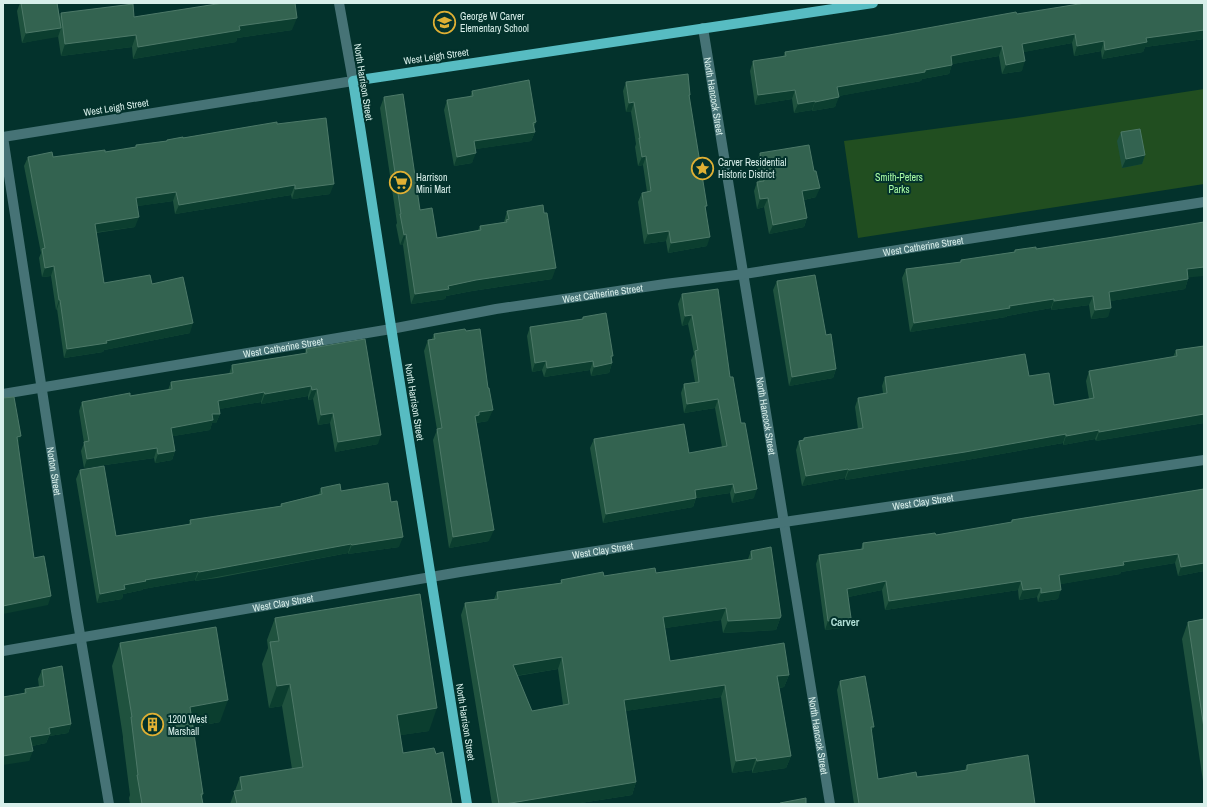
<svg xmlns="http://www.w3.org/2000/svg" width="1207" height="807" font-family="'Archivo Narrow',sans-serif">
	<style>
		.green { fill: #214e20 }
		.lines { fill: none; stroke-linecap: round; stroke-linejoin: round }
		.minor { stroke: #467376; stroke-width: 10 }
		.major { stroke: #57bcc2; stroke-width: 10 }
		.wall { fill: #1f523e; fill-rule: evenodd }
		.shaded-wall { fill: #0b3e2f }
		.building { fill: #336350; stroke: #4d7968; fill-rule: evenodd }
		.labels { text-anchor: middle; stroke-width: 4; stroke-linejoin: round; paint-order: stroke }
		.poi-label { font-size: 10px; fill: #d8efea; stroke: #03322c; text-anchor: start }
		.street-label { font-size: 10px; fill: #d8efea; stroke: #03322c }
		.park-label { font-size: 10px; fill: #aafda6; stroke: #03322c }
		.neighbourhood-label { font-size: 11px; font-weight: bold; fill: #b1dfd6; stroke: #03322c }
	</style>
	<rect width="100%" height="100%" fill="#03322c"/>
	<path class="green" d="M1204,89V184L858,238L844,141L1023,117Z"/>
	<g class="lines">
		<g class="minor">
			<path id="s1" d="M703,28L830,804"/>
			<path id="s2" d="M3,137L76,611L109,804"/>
			<path d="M3,137L353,81L339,3"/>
			<path id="s3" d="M3,394L391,329L496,309L665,284L744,274L1204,202"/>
			<path id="s4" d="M3,651L460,572L784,522L1204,460"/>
		</g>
		<path class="major" d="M467,804L394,346L353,81L873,3"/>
	</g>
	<g class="wall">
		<path d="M20,3H57L60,17L61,13L134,17L292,30L237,38L236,42L133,59L132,47L61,56L58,36L22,43L17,11Z"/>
		<path d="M1204,3V39L1145,47L1143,52L1102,59L1101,51L1074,56L1072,43L1023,52L1022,71L1002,74L999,56L952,64L949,74L922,79L921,81L838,96L835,107L812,111V110L794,113L792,99L755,105L750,71L753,61L783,57L785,52L889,35L1017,14Z"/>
		<path d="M626,82L690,95L689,98L706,209L707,246L668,253L666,241L644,244L638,202L642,193L647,192L643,165L638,166L635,147L636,144L631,112H626L623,91Z"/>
		<path d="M472,91L536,122L534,127L535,132L531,141L475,149L472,163L454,166L444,110L447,100L470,97Z"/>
		<path d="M384,97L420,210L437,238L478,230L480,226L504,222L507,211L552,279L472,291L446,296L445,299L411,304L403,245H400L396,225L397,223L380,108Z"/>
		<path d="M277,124L330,194L292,199L291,195L175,214L173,201L137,206L135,227L96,233L104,283L152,284L190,333L104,350L103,352L64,358L57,309L56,310L51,276L42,277L39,258L41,253L24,166L28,157H53L105,152L136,147V145L166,141L167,140Z"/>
		<path d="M1121,132L1145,155L1142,164L1122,168L1117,141Z"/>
		<path d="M760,153L816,197L804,200L807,218L804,227L769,234L764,207L757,209L754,191L757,182H759L756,163Z"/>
		<path d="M1036,249L1188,277V279L1185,289L1110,301L1108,317L1091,319L1089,305L1051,310V308L1007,316L1006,317L910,332L902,278L906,269L960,262L961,260L1014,252L1015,250Z"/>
		<path d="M777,281L826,335L836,369L833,378L789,386L773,290Z"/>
		<path d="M682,294L730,377L741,423L754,498L732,503L730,493L696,498L693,507L603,523L590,448L594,439L689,453L722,447L715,408L684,413L681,393L684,384L695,382L691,360L694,354L688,324L682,326L678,304Z"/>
		<path d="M583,317L612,360V363L609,373L591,376L590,370L544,377L542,370L532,372L527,336L530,327L582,319Z"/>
		<path d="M434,334L488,421L476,423L489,541L449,548L433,440L437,430L424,351L428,340L432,339Z"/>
		<path d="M1204,346V423L1096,441L1095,439L1063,445V443L961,461L845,480V478L802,486L796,450L799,441L803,440L804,438L858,429L855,407L858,398L883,393L882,386L885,377L1029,376L1054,405L1089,399L1086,381L1089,371L1173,357L1176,350Z"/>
		<path d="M306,349L378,444L335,452L330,423L318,425L313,399L308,400V396L261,404V402L219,409L220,414L216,423H212L210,430L173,436L175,451L172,460L155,463L154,458L84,468L81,451L84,443L79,411L82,402L130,396L168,390L171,382L229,374L232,365L305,353Z"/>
		<path d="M80,470L116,536L189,524L190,520L280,506L281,504L319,494L321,488L341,491L391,502L399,547L348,554V553L217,578L195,581V580L143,589L142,590L123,594L122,599L97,603L76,479Z"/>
		<path d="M1204,489V571L1178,576L1175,563L1121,572L1120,574L1060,584L1058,599L1038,602L1037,597L1019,600L1018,590L885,610L882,590L848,597V627L825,630L816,564L819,555L861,549L863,543L936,535L1011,523L1012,520Z"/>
		<path d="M751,551L781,616L776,630L723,633L721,620L665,628L670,661L789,675L784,687L779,688L791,756L786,768L752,773V770L732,773L721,697L625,711L636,782L632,795L574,804H492L461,615L465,603L494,599L497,592L560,583L561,580L604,576L656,573L748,559ZM558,669L563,705L532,711L517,676Z"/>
		<path d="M275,618L429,731L400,735L403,753L436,754L452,804H230L240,777L292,769L282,706L269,708L262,664L268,648L267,640Z"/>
		<path d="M1204,619V788L1182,639L1188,622Z"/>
		<path d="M120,643L220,722L193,727L203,794L202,798L203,804H130L129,798L130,795L123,740V737L112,666Z"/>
		<path d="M42,670L71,724L68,733L49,736L46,743L32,746L29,761L24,693L25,689L39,687L38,679Z"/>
		<path d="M840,681L871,733L878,779L917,777L948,773L965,770L967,765L1035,804H854L837,690Z"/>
	</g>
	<g class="shaded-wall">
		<path d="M297,18L292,30L237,38L236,42L133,59L138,47L239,26Z"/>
		<path d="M61,28L58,37L22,43L26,33Z"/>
		<path d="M1204,30V39L1145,47L1143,52L1102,59L1105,50L1146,38Z"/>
		<path d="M1075,34L1072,43L1019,53L1022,44Z"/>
		<path d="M136,35L132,47L61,56L65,44Z"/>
		<path d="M1104,41L1101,51L1074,56L1077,46Z"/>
		<path d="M1002,46L999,56L947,65L951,56Z"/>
		<path d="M1025,61L1022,71L1002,74L1006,65Z"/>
		<path d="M952,65L949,74L922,79L921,81L834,97L837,87Z"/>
		<path d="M795,90L792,99L755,105L758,95Z"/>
		<path d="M839,97L835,107L812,111L815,102Z"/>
		<path d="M815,101L812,110L794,113L798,104Z"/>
		<path d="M634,102L631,112H626L629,103Z"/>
		<path d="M535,132L531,141L470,150L474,141Z"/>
		<path d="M476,153L472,163L454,166L457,157Z"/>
		<path d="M1145,155L1142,164L1122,168L1126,159Z"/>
		<path d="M646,156L643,165L638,166L642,157Z"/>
		<path d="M334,184L330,194L292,199L295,189Z"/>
		<path d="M295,185L291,195L175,214L179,205Z"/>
		<path d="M820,188L816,197L799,201L802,191Z"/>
		<path d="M176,192L173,201L132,207L136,198Z"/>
		<path d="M768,198L764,207L757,209L760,199Z"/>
		<path d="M139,217L135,227L91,233L95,224Z"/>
		<path d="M807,218L804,227L769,234L773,225Z"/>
		<path d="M669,231L666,241L644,244L648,234Z"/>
		<path d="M406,234L403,245H400L404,235Z"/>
		<path d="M710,237L707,246L668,253L671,243Z"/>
		<path d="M54,266L51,276L42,277L45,268Z"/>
		<path d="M1204,267V276L1183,278L1187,269Z"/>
		<path d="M556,268L552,279L472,291L446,296L445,299L411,304L415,294L476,280Z"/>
		<path d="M1188,279L1185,289L1105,302L1109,292Z"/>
		<path d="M1093,296L1089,305L1051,310L1054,301Z"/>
		<path d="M1054,299L1051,308L1007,316L1006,317L910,332L914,323Z"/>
		<path d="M59,300H60L57,309L56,310Z"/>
		<path d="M1111,308L1108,317L1091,319L1095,310Z"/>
		<path d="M692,315L688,324L682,326L685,316Z"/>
		<path d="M193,323L190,333L104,350L103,352L64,358L67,349Z"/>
		<path d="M611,356H613L610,364L612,363L609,373L591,376L594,367Z"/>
		<path d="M546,361L542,370L532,372L535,363Z"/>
		<path d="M593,361L590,370L544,377L547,368Z"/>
		<path d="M836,369L833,378L789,386L792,377Z"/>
		<path d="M311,386L308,396L261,404L265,394Z"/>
		<path d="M317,389L313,399L308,400L312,390Z"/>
		<path d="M264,392L261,402L214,410L218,401Z"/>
		<path d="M718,399L715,408L684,413L687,404Z"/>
		<path d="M493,410L488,421L476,423L475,416L479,412Z"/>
		<path d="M333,413L330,423L318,425L321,415Z"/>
		<path d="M212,414H220L216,423H212L210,430L168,437L171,428Z"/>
		<path d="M1204,414V423L1096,441L1099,432Z"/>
		<path d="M1099,430L1095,439L1063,445L1066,436Z"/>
		<path d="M1066,434L1063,443L961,461L845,480L849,470Z"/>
		<path d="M381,435L378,444L335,452L338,442Z"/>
		<path d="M21,436L18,445L17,437Z"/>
		<path d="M157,448L154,458L84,468L87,459Z"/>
		<path d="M175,451L172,460L155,463L158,454Z"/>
		<path d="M848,469L845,478L802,486L806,476Z"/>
		<path d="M733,484L730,493L696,498L693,507L603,523L606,514L695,490Z"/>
		<path d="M757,489L754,498L732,503L735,493Z"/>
		<path d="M494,530L489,541L449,548L453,537Z"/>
		<path d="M403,537L399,547L348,554L352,545Z"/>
		<path d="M351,544L348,553L195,581L199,572Z"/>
		<path d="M1178,554L1175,563L1121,572L1120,574L1056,585L1059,575L1123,562Z"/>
		<path d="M1204,563V571L1178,576L1181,567Z"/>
		<path d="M198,571L195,580L143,589L142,590L123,594L122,599L97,603L100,594L124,585L145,580Z"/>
		<path d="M886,581L882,590L844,598L847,589Z"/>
		<path d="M1021,581L1018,590L885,610L889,601Z"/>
		<path d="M1041,588L1037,597L1019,600L1023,590Z"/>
		<path d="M1061,590L1058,599L1038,602L1041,593Z"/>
		<path d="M51,596L48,605L3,614V606Z"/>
		<path d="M726,608L721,620L659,629L663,617Z"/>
		<path d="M781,616L776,630L723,633L728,621Z"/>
		<path d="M851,618L848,627L825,630L828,621Z"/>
		<path d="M562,657L558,669L508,677L513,665Z"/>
		<path d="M789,675L784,687L773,689L777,676Z"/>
		<path d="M290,684L282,706L269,708L277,686Z"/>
		<path d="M725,685L721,697L619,712L624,700Z"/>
		<path d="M228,700L220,722L182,729L190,707Z"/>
		<path d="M437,708L429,731L389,737L397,715Z"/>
		<path d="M71,724L68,733L49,736L46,743L27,747L30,737L49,728Z"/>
		<path d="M871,727H874L870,736Z"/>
		<path d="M33,751L29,761L3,765V756Z"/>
		<path d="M791,756L786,768L752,773L757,761Z"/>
		<path d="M756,758L752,770L732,773L736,761Z"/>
		<path d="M636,782L632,795L574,804H505Z"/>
	</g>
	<g class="building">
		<path d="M21,3H57L61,28L26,33Z"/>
		<path d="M223,3H295L297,18L239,26L240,30L138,47L136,35L65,44L61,13L133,4L134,17Z"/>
		<path d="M1085,3H1204V30L1146,38L1147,42L1105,50L1104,41L1077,46L1075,34L1022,44L1025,61L1006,65L1002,46L951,56L952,65L925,70V72L837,87L839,97L815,102V101L798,104L795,90L758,95L753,61L786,56L785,52L889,35L1016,12L1017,14Z"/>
		<path d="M688,74L690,95H689L707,206H705L710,237L671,243L669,231L648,234L642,193L651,191L646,156L642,157L639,138H640L634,102L629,103L626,82Z"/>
		<path d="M529,80L536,122L533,123L535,132L474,141L476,153L457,157L447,100L473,96L472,91Z"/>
		<path d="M403,94L420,210L432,208L437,238L481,230L480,226L507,222L506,220L509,219L507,211L543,205L544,213H547L556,268L476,280L448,286L449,289L415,294L406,234L404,235L400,214H401L384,97Z"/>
		<path d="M326,118L334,184L295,189V185L179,205L176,192L136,198L139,217L95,224L104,283L150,275L152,284L183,277L193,323L106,341L107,343L67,349L60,300H59L54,266L45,268L42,249L45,248L28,157L52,152L53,157L105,150V152L136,147V145L167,141V140L183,137V138L277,122V124Z"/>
		<path d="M1140,129L1145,155L1126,159L1121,132Z"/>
		<path d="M809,145L814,171H816L820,188L802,191L807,218L773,225L768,198L760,199L757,182L764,181L760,153Z"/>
		<path d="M1204,222V267L1187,269L1188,279L1109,292L1111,308L1095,310L1093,296L1054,301V299L1009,306L1010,308L914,323L906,269L961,262V260L1015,252V250L1036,247V249L1107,238Z"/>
		<path d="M815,275L826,335L831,334L836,369L792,377L777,281Z"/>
		<path d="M718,289L730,377H733L741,423H745L757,489L735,493L733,484L695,490L696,498L606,514L594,439L684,424L689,453L727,446L718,399L687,404L684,384L699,382L695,351L698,350L692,315L685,316L682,294Z"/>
		<path d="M606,313L613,356H611L612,363L594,367L593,361L547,368L546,361L535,363L530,327L583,319V317Z"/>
		<path d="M465,329L466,331L480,329L488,388H489L493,410L479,412V415L475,416L494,530L453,537L437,429L442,428L428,340L435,339L434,334Z"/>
		<path d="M365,339L381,435L338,442L333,413L321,415L317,389L312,390L311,386L265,394L264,392L218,401L220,414H212L213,420L171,428L175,451L158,454L157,448L87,459L84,442L89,441L82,402L130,393V396L172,389L171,382L233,373L232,365L307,353L306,349Z"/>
		<path d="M1204,346V414L1099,432V430L1066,436V434L965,452L849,470L848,469L806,476L799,441L804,440V438L863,428L858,398L887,393L885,377L1025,354L1029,376L1049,373L1054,405L1094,398L1089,371L1177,356L1176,350Z"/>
		<path d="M14,397L21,436L17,437L34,558L44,556L51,596L3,606V398Z"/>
		<path d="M104,466L116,536L191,524L190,520L282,506L281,504L322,494L321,488L340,484L341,491L388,483L391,502L397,501L403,537L352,545L351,544L221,568L199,572L198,571L145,580L146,581L124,585L125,589L100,594L80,470Z"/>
		<path d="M1204,489V563L1181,567L1178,554L1123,562L1124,565L1059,575L1061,590L1041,593V588L1023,590L1021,581L889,601L886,581L847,589L851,618L828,621L819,555L863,549V543L935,533L936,535L1012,522V520Z"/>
		<path d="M771,547L781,616L780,618L728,621L726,608L663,617L670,661L784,643L789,675L777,676L791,756L757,761L756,758L736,761L725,685L624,700L636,782L505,804H499L465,603L498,599L497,592L562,583L561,580L603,572L604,576L655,568L656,573L752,559L751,551ZM562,657L569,704L532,711L513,665Z"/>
		<path d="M420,594L437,708L397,715L403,753L434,748L436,754L443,752L452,804H237L234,791L242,790L240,777L303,767L290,684L277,686L270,642L279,641L275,618Z"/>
		<path d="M1204,619V728L1188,622Z"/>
		<path d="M216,627L228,700L190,707L203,794H201L203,804H142L137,775H138L131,717H132L120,643Z"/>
		<path d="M62,666L71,724L49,728L50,734L30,737L33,751L3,756V697L26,693L25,689L44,686L42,670Z"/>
		<path d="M865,676L874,727H871L878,779L916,772L917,777L948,773L967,770V765L1028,755L1035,804H859L840,681Z"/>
		<path d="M806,798V804H780V803Z"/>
	</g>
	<defs>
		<symbol id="school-ring" viewBox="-11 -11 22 22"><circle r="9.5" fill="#03322c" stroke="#dfb034" stroke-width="1.5"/><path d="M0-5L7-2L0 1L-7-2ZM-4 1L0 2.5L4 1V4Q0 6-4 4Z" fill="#dfb034"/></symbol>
		<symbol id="sight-ring" viewBox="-11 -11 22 22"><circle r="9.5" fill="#03322c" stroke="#dfb034" stroke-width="1.5"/><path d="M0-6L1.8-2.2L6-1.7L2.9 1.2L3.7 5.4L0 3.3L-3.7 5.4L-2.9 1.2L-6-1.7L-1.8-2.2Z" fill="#dfb034"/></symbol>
		<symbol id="supermarket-ring" viewBox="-11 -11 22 22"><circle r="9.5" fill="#03322c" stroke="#dfb034" stroke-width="1.5"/><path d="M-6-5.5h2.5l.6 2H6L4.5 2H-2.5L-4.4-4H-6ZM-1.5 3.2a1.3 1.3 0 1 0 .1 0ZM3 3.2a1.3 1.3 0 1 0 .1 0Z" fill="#dfb034"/></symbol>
		<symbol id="building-ring" viewBox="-11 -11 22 22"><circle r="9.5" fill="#03322c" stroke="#dfb034" stroke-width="1.5"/><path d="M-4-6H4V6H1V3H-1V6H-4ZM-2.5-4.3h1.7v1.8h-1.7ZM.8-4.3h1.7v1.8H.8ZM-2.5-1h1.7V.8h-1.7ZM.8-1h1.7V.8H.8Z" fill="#dfb034"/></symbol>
	</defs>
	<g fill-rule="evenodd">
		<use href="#school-ring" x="432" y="10" width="25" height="25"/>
		<use href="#sight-ring" x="690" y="156" width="25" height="25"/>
		<use href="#supermarket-ring" x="388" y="170" width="25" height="25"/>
		<use href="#building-ring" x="140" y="712" width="25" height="25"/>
	</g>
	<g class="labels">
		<g class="poi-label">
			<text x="460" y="20">George W Carver<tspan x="460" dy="12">Elementary School</tspan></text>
			<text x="718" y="166">Carver Residential<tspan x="718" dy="12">Historic District</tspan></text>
			<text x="416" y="181">Harrison<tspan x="416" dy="12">Mini Mart</tspan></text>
			<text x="168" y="723">1200 West<tspan x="168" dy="12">Marshall</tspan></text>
		</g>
		<g class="street-label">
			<text transform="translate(436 56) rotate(-8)" y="4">West Leigh Street</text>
			<text transform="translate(364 82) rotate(81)" y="4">North Harrison Street</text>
			<text dy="4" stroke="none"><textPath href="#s1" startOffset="69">North Hancock Street</textPath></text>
			<text transform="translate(116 107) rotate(-9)" y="4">West Leigh Street</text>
			<text dy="4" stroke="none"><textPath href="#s3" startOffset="932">West Catherine Street</textPath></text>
			<text dy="4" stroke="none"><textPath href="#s3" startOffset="608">West Catherine Street</textPath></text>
			<text dy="4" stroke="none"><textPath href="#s3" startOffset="284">West Catherine Street</textPath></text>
			<text transform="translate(415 402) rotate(81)" y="4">North Harrison Street</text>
			<text dy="4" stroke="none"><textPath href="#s1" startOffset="393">North Hancock Street</textPath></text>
			<text dy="4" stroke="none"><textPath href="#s2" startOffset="338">Norton Street</textPath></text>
			<text dy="4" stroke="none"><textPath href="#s4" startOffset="932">West Clay Street</textPath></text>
			<text dy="4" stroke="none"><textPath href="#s4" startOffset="608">West Clay Street</textPath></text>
			<text dy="4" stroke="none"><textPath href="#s4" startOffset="284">West Clay Street</textPath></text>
			<text transform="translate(466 722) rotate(81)" y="4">North Harrison Street</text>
			<text dy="4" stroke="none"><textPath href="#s1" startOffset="717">North Hancock Street</textPath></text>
		</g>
		<g class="park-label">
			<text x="899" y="181">Smith-Peters<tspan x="899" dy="12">Parks</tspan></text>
		</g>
		<g class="neighbourhood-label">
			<text x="845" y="626">Carver</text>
		</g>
	</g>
	<rect width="1207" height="807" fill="none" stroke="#d8efea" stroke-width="8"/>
</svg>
